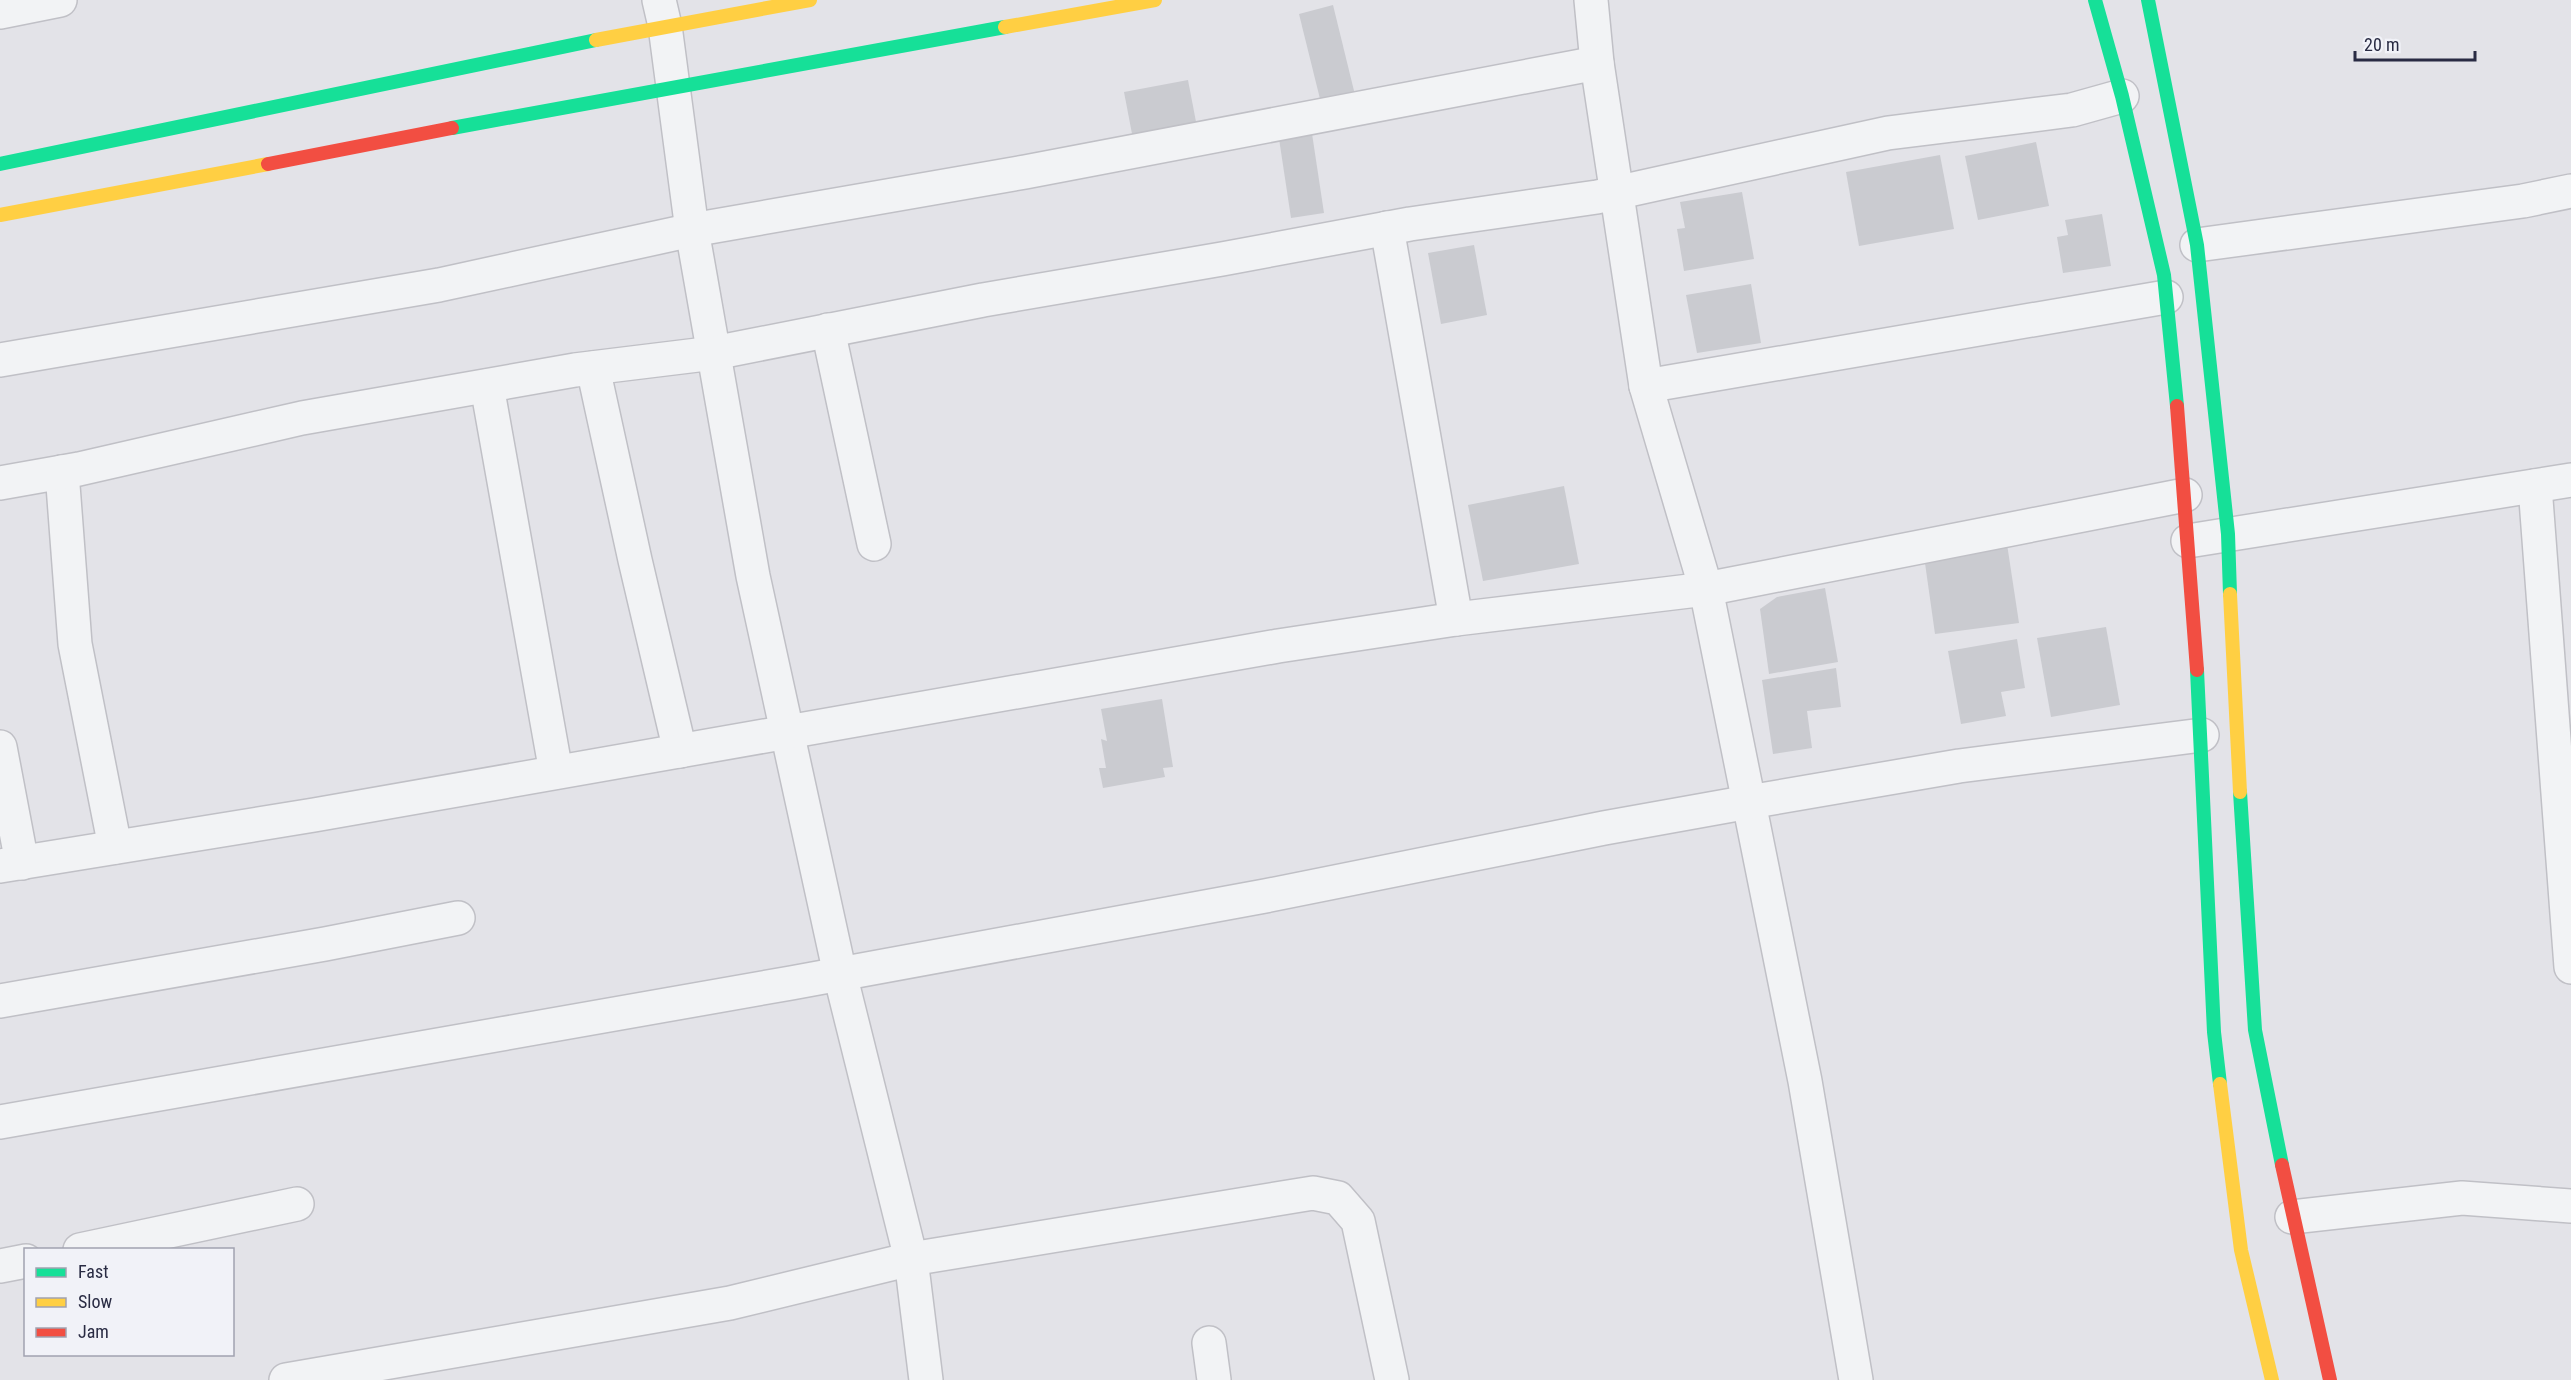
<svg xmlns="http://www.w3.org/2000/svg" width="2571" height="1380" font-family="'Roboto Condensed',sans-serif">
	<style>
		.building { fill: #cacbd0 }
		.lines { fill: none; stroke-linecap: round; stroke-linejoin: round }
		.street-casing { stroke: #c0c0c6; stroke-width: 36 }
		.street { stroke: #f2f3f5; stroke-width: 33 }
		.fast { stroke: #16e098; stroke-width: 14 }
		.slow { stroke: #ffcf43; stroke-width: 14 }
		.jam { stroke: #f24e42; stroke-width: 14 }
	</style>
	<rect width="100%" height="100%" fill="#e3e3e8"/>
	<g class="building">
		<path d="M1333,5L1356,99L1322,107L1299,14Z"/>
		<path d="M1188,80L1197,127L1133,139L1124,92Z"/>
		<path d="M1311,127L1324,213L1291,218L1278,132Z"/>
		<path d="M2036,142L2049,206L1978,220L1965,156Z"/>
		<path d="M1940,155L1954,229L1859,246L1846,172Z"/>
		<path d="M1742,192L1754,259L1684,271L1677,229L1685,228L1680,202Z"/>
		<path d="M2102,214L2111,266L2063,273L2057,237L2068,235L2065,220Z"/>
		<path d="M1474,245L1487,315L1441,324L1428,253Z"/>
		<path d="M1751,284L1761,343L1697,353L1686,295Z"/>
		<path d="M1564,486L1579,564L1483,581L1468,505Z"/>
		<path d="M2007,544L2019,623L1935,634L1924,556Z"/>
		<path d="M1825,588L1838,662L1769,674L1760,609L1777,597Z"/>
		<path d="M2106,627L2120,705L2051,717L2037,638Z"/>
		<path d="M2017,639L2025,688L2001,692L2006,716L1961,724L1948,651Z"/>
		<path d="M1836,668L1841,707L1807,711L1812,748L1773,754L1762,680Z"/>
		<path d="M1162,699L1173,767L1163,768L1165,777L1103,788L1099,768H1106L1101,739L1107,741L1101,709Z"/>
	</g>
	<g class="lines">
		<defs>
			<g id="street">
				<path d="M659,0L665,26L692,230L753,576L840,974L911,1259L926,1380"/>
				<path d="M1591,0L1597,63L1646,386L1706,589L1805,1081L1856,1380"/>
				<path d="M0,12L60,0"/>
				<path d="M1387,228L1456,619"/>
				<path d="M2197,245L2523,201L2571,191"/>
				<path d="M828,330L874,544"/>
				<path d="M0,360L439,285L692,230L1025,172L1597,63"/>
				<path d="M593,368L635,560L680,751"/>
				<path d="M487,386L556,772"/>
				<path d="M1646,386L2166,297"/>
				<path d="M62,472L75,644L115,847"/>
				<path d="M0,483L79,469L302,418L575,370L714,353L983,300L1222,259L1410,224L1597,197L1888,133L2072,110L2122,96"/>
				<path d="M2535,486L2571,967"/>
				<path d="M2188,541L2571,480"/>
				<path d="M0,747L22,863"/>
				<path d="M0,866L314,815L1278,646L1456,619L1706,589L2185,495"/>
				<path d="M0,1001L325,944L458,918"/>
				<path d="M0,1122L791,983L1265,896L1604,828L1749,802L1959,766L2202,735"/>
				<path d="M2292,1217L2462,1198L2571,1206"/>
				<path d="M80,1250L297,1204"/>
				<path d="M0,1266L26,1261"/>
				<path d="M1209,1343L1214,1380"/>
				<path d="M286,1380L730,1303L911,1259L1313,1193L1338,1198L1358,1221L1392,1380"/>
			</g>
		</defs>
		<use href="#street" class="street-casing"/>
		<use href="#street" class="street"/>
		<g class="fast">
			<path d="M2095,0L2122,96L2164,275L2177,406"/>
			<path d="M2148,0L2197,245L2228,534L2230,594"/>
			<path d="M452,128L1005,27"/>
			<path d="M0,164L596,40"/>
			<path d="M2197,670L2214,1032L2220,1084"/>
			<path d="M2240,792L2255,1030L2282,1165"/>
		</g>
		<g class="slow">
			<path d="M1005,27L1155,0"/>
			<path d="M596,40L810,0"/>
			<path d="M0,215L268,164"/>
			<path d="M2230,594L2240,792"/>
			<path d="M2220,1084L2241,1250L2272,1380"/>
		</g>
		<g class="jam">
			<path d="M268,164L452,128"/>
			<path d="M2177,406L2197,670"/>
			<path d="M2282,1165L2330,1380"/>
		</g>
	</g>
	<rect x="24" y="1248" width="210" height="108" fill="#f1f2f8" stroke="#a1a2b0" stroke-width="1.5"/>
	<rect x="36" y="1268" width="30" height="9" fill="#16e098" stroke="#a1a2b0" stroke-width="1.5"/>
	<text x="78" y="1278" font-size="18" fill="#292b43">Fast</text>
	<rect x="36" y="1298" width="30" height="9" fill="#ffcf43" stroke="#a1a2b0" stroke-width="1.5"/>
	<text x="78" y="1308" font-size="18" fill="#292b43">Slow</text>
	<rect x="36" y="1328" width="30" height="9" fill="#f24e42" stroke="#a1a2b0" stroke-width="1.5"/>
	<text x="78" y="1338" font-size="18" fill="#292b43">Jam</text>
	<path d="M2355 51v9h120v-9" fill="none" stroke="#292b43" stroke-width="3"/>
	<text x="2364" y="51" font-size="18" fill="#292b43" stroke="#f1f2f8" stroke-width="4.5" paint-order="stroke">20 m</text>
</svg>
